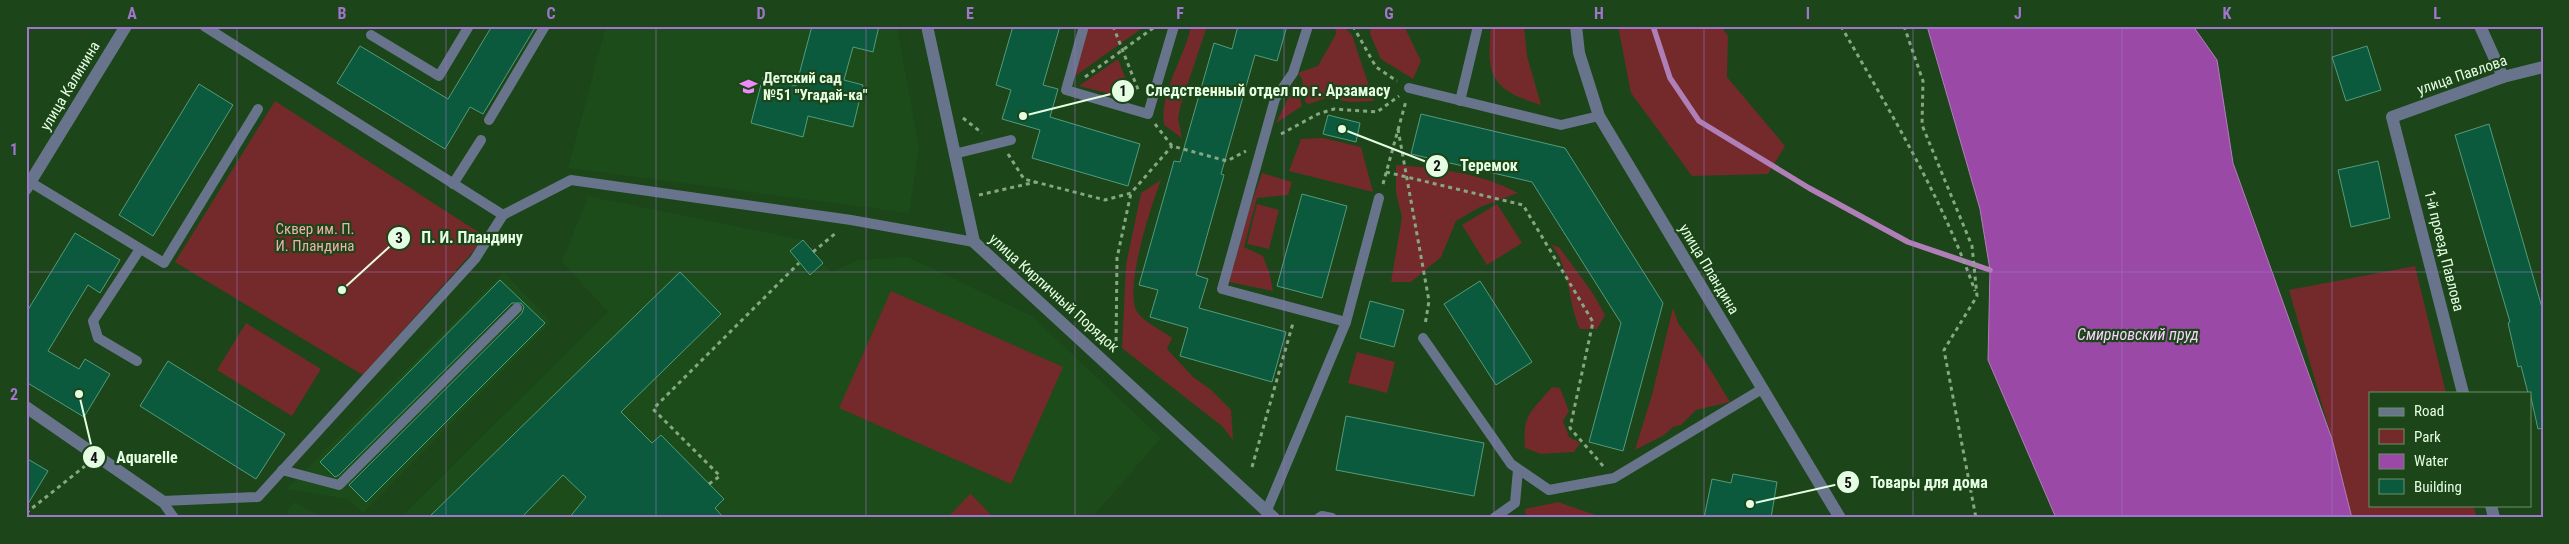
<svg xmlns="http://www.w3.org/2000/svg" width="2569" height="544" font-family="'Roboto Condensed',sans-serif">
	<style>
		.built { fill: #1c4c19 }
		.green { fill: #742a2b }
		.water { fill: #9a49a6; stroke: #b07fb8 }
		.lines { fill: none; stroke-linecap: round; stroke-linejoin: round }
		.stream { stroke: #b07fb8; stroke-width: 5.5 }
		.building { fill: #0c5a3e; stroke: #559a7a }
		.path { stroke: #87a784; stroke-width: 3; stroke-dasharray: 4 4; stroke-linecap: butt }
		.service { stroke: #68748b; stroke-width: 10 }
		.minor { stroke: #68748b; stroke-width: 12 }
		.tertiary { stroke: #68748b; stroke-width: 12 }
		.grid { fill: none; stroke: #a075cb; stroke-width: 1; stroke-opacity: 0.55 }
		.labels { text-anchor: middle; stroke-width: 4.5; stroke-linejoin: round; paint-order: stroke }
		.street-label { font-size: 15px; fill: #e5fde2; stroke: #1c4519 }
		.poi-label { font-size: 15px; font-weight: bold; fill: #e5fde2; stroke: #1c4519; text-anchor: start }
		.park-label { font-size: 15px; fill: #efafab; stroke: #1c4519 }
		.water-label { font-size: 16px; font-style: italic; fill: #f9d0fe; stroke: #1c4519 }
		.leader { fill: none; stroke: #e5fde2; stroke-width: 2 }
		.callout-dot { fill: #e5fde2; stroke: #1c4519; stroke-width: 2 }
		.mark-label { font-size: 15px; text-anchor: middle; font-weight: bold; fill: #111 }
		.callout-label { font-size: 16px; text-anchor: middle; font-weight: bold; fill: #e5fde2; stroke: #1c4519; stroke-width: 4.5; stroke-linejoin: round; paint-order: stroke }
		.neatline { fill: none; stroke: #a075cb; stroke-width: 2 }
		.grid-label { font-size: 16px; text-anchor: middle; font-weight: bold; fill: #a075cb }
	</style>
	<rect width="100%" height="100%" fill="#1c4519"/>
	<g class="built">
		<path d="M606,26H897L919,148L909,213L568,168Z"/>
		<path d="M588,196L803,240L831,272L858,260L908,257L1032,316L1161,438L1092,518H400L608,312L562,262Z"/>
		<path d="M504,272L551,322L363,513L347,499L286,489Z"/>
		<path d="M295,502L323,518H290L287,511Z"/>
	</g>
	<g class="green">
		<path d="M1087,26H1145L1071,79Z"/>
		<path d="M1191,26H1207L1181,104L1178,118L1182,138L1164,125C1160,89 1184,60 1191,26Z"/>
		<path d="M1335,26H1343L1352,35L1374,101L1351,102L1326,98L1309,104L1305,102L1302,79L1298,73L1318,66L1336,34Z"/>
		<path d="M1371,26H1404L1421,61L1413,79L1381,59L1370,34Z"/>
		<path d="M1491,26H1524L1527,56L1541,105C1491,89 1486,77 1491,26Z"/>
		<path d="M1618,26H1721L1728,36L1727,77L1785,146L1768,174L1692,176L1631,93Z"/>
		<path d="M1118,59L1132,95L1126,98L1079,86Z"/>
		<path d="M1296,82L1302,106L1276,123Z"/>
		<path d="M275,101L486,237L363,375L175,262Z"/>
		<path d="M1323,138L1361,147L1373,192L1289,171L1301,139Z"/>
		<path d="M1396,165C1438,168 1481,173 1518,193L1480,207L1456,221L1441,257L1411,282H1391L1402,217L1396,193Z"/>
		<path d="M1262,173L1292,182L1288,195L1257,198L1244,247L1263,256L1270,275L1273,291L1229,282L1250,207Z"/>
		<path d="M1161,180C1152,203 1122,293 1138,313C1145,323 1162,330 1172,338L1167,349L1193,377L1210,389L1231,410L1233,440L1222,426L1122,348L1126,265L1141,193Z"/>
		<path d="M1257,204L1279,210L1269,249L1247,244Z"/>
		<path d="M1497,204L1522,243L1487,265L1462,225Z"/>
		<path d="M1551,245L1559,247L1592,292L1605,315L1597,329H1580C1568,305 1570,264 1551,245Z"/>
		<path d="M2415,266L2446,393H2370V505H2473L2477,518H2352L2332,439L2289,290Z"/>
		<path d="M891,291L1063,367L1011,484L839,408Z"/>
		<path d="M1673,308L1678,323L1700,353L1730,402L1696,410L1681,425L1673,427L1664,435L1635,450L1652,395Z"/>
		<path d="M246,323L321,369L292,416L217,370Z"/>
		<path d="M1357,352L1395,362L1387,393L1348,383Z"/>
		<path d="M1552,387L1560,388L1569,411L1563,421L1569,437L1580,443L1574,452L1541,454L1525,448C1522,414 1532,411 1552,387Z"/>
		<path d="M971,494L994,518H947L970,494Z"/>
		<path d="M1558,502L1604,518H1526L1525,509Z"/>
	</g>
	<path class="water" d="M1927,26H2193L2217,60L2233,163L2332,439L2352,518H2056L1988,360L1990,270L1980,209Z"/>
	<g class="lines">
		<path class="stream" d="M1653,26L1670,78L1699,121L1809,188L1908,242L1990,270"/>
	</g>
	<g class="building">
		<path d="M492,26H536L483,114L470,107L445,149L337,83L360,46L448,99Z"/>
		<path d="M812,26H879L873,52L853,47L844,80L863,85L853,127L808,116L803,137L751,123L763,77L796,86Z"/>
		<path d="M1013,26H1060L1043,85L1058,89L1050,117L1140,144L1128,186L1032,158L1040,130L1002,119L1011,90L996,85Z"/>
		<path d="M1238,26H1287L1277,61L1255,55L1221,174L1224,175L1196,275L1208,279L1199,308L1286,332L1272,382L1180,356L1188,328L1150,317L1158,290L1139,285L1174,161L1180,162L1214,43L1232,49Z"/>
		<path d="M2367,46L2381,90L2346,101L2332,57Z"/>
		<path d="M199,84L233,105L153,236L119,215Z"/>
		<path d="M1421,114L1565,148L1663,303L1623,451L1589,442L1621,323L1532,182L1411,154Z"/>
		<path d="M1328,115L1360,123L1356,142L1323,134Z"/>
		<path d="M2489,124L2543,311V428L2538,429L2530,393H2528L2521,366L2518,367L2508,323L2510,322L2455,135Z"/>
		<path d="M2378,161L2390,218L2351,227L2338,170Z"/>
		<path d="M1302,194L1347,206L1322,298L1277,286Z"/>
		<path d="M75,233L120,260L100,293L88,285L48,351L79,369L85,359L110,374L84,417L26,382V313Z"/>
		<path d="M803,240L823,263L810,275L790,251Z"/>
		<path d="M680,272L721,314L621,412L652,443L661,435L724,499L715,508L724,518H569L586,497L563,475L521,518H428Z"/>
		<path d="M500,280L545,323L366,502L349,485L522,313L524,307L521,303H512L339,475L335,477L320,462Z"/>
		<path d="M1480,281L1532,362L1496,385L1444,304Z"/>
		<path d="M1370,301L1404,310L1394,347L1360,338Z"/>
		<path d="M168,361L285,434L256,479L140,406Z"/>
		<path d="M1346,416L1484,443L1474,496L1336,470Z"/>
		<path d="M26,458L48,471L26,507Z"/>
		<path d="M1733,474L1777,482L1771,518H1704L1712,479L1731,483Z"/>
	</g>
	<g class="lines">
		<g class="path">
			<path d="M1113,26L1139,92"/>
			<path d="M1353,26L1376,67L1397,81"/>
			<path d="M1841,26C1890,112 1942,197 1975,291"/>
			<path d="M1904,26L1923,81L1922,125L1972,246L1977,296L1944,350L1976,518"/>
			<path d="M1085,77L1156,26"/>
			<path d="M963,118L982,133"/>
			<path d="M1155,124L1172,146L1227,161L1246,151"/>
			<path d="M1398,129L1429,301L1425,325"/>
			<path d="M1281,134L1318,114L1334,109L1377,112L1399,96"/>
			<path d="M1008,154L1024,179L1105,200L1131,193L1172,146"/>
			<path d="M1386,172L1523,205L1593,322L1570,428L1604,467"/>
			<path d="M1383,184L1406,101"/>
			<path d="M979,195L1036,182"/>
			<path d="M813,252L837,232"/>
			<path d="M1116,349L1117,258L1131,193"/>
			<path d="M1252,467L1293,323"/>
			<path d="M709,484L720,476L653,409L799,263"/>
			<path d="M26,513L85,466"/>
		</g>
		<g class="service">
			<path d="M204,26L503,215L571,180L851,220L974,242"/>
			<path d="M1084,26L1066,90L1148,114L1174,26"/>
			<path d="M1308,26L1293,73L1275,99L1222,289L1346,322"/>
			<path d="M371,35L439,76L469,26"/>
			<path d="M1409,88L1561,125L1599,116"/>
			<path d="M1460,101L1478,26"/>
			<path d="M489,120L545,26"/>
			<path d="M954,154L1011,140"/>
			<path d="M30,182L164,263L258,109"/>
			<path d="M453,184L481,140"/>
			<path d="M1423,338L1511,464L1549,490L1614,478L1762,389"/>
			<path d="M137,361L98,338L93,321L140,249"/>
			<path d="M282,470L339,485L517,308"/>
			<path d="M162,501L258,497L475,259L503,215"/>
			<path d="M162,501L174,518"/>
			<path d="M1267,510L1346,322L1379,198"/>
			<path d="M1319,518L1322,516L1332,518"/>
			<path d="M1494,518L1515,503L1518,470"/>
		</g>
		<g class="minor">
			<path d="M927,26L974,242L1274,518"/>
			<path d="M2480,26L2503,77"/>
			<path d="M2463,393L2392,117L2503,77L2543,67"/>
			<path d="M26,407L162,501"/>
			<path d="M2491,505L2494,518"/>
		</g>
		<g class="tertiary">
			<path d="M1576,26L1579,53L1599,116L1840,518"/>
			<path d="M26,189L126,26"/>
		</g>
	</g>
	<path class="grid" d="M237,26V518M446,26V518M656,26V518M866,26V518M1075,26V518M1284,26V518M1494,26V518M1704,26V518M1913,26V518M2122,26V518M2332,26V518M26,272H2543"/>
	<defs>
		<symbol id="school-bare" viewBox="-9 -9 18 18"><path d="M0-5L7-2L0 1L-7-2ZM-4 1L0 2.5L4 1V4Q0 6-4 4Z" fill="#ec8cfa" stroke="#1c4519" stroke-width="2.5" paint-order="stroke"/></symbol>
	</defs>
	<g fill-rule="evenodd">
		<use href="#school-bare" x="736" y="74" width="25" height="25"/>
	</g>
	<g class="labels">
		<g class="street-label">
			<text transform="translate(2462 75) rotate(-19)" y="5">улица Павлова</text>
			<text transform="translate(70 86) rotate(-59)" y="5">улица Калинина</text>
			<text transform="translate(2444 251) rotate(76)" y="5">1-й проезд Павлова</text>
			<text transform="translate(1709 269) rotate(59)" y="5">улица Пландина</text>
			<text transform="translate(1054 293) rotate(42)" y="5">улица Кирпичный Порядок</text>
		</g>
		<g class="poi-label">
			<text x="763" y="83">Детский сад<tspan x="763" dy="17">№51 "Угадай-ка"</tspan></text>
		</g>
		<g class="park-label">
			<text x="315" y="234">Сквер им. П.<tspan x="315" dy="17">И. Пландина</tspan></text>
		</g>
		<g class="water-label">
			<text x="2138" y="340">Смирновский пруд</text>
		</g>
	</g>
	<path class="leader" d="M1023 116L1123 91M1342 129L1437 166M342 290L399 238M79 394L94 457M1750 504L1848 482"/>
	<g class="callout-dot">
		<circle cx="1023" cy="116" r="5"/>
		<circle cx="1342" cy="129" r="5"/>
		<circle cx="342" cy="290" r="5"/>
		<circle cx="79" cy="394" r="5"/>
		<circle cx="1750" cy="504" r="5"/>
		<circle cx="1123" cy="91" r="12"/>
		<circle cx="1437" cy="166" r="12"/>
		<circle cx="399" cy="238" r="12"/>
		<circle cx="94" cy="457" r="12"/>
		<circle cx="1848" cy="482" r="12"/>
	</g>
	<g class="mark-label">
		<text x="1123" y="96">1</text>
		<text x="1437" y="171">2</text>
		<text x="399" y="243">3</text>
		<text x="94" y="463">4</text>
		<text x="1848" y="488">5</text>
	</g>
	<g class="callout-label">
		<text x="1268" y="96">Следственный отдел по г. Арзамасу</text>
		<text x="1489" y="171">Теремок</text>
		<text x="472" y="243">П. И. Пландину</text>
		<text x="147" y="463">Aquarelle</text>
		<text x="1929" y="488">Товары для дома</text>
	</g>
	<rect width="2569" height="544" fill="none" stroke="#1c4519" stroke-width="55"/>
	<rect x="2369" y="392" width="162" height="115" fill="#1c4519" stroke="#6c8f69"/>
	<rect x="2379" y="408" width="25" height="8" fill="#68748b" stroke="#6c8f69"/>
	<text x="2414" y="416" font-size="15" fill="#e5fde2">Road</text>
	<rect x="2379" y="429" width="25" height="15" fill="#742a2b" stroke="#6c8f69"/>
	<text x="2414" y="442" font-size="15" fill="#e5fde2">Park</text>
	<rect x="2379" y="454" width="25" height="15" fill="#9a49a6" stroke="#6c8f69"/>
	<text x="2414" y="466" font-size="15" fill="#e5fde2">Water</text>
	<rect x="2379" y="479" width="25" height="15" fill="#0c5a3e" stroke="#6c8f69"/>
	<text x="2414" y="492" font-size="15" fill="#e5fde2">Building</text>
	<rect x="28" y="28" width="2514" height="488" class="neatline"/>
	<g class="grid-label">
		<text x="132" y="19">A</text>
		<text x="342" y="19">B</text>
		<text x="551" y="19">C</text>
		<text x="761" y="19">D</text>
		<text x="970" y="19">E</text>
		<text x="1180" y="19">F</text>
		<text x="1389" y="19">G</text>
		<text x="1599" y="19">H</text>
		<text x="1808" y="19">I</text>
		<text x="2018" y="19">J</text>
		<text x="2227" y="19">K</text>
		<text x="2437" y="19">L</text>
		<text x="14" y="155">1</text>
		<text x="14" y="400">2</text>
	</g>
</svg>
